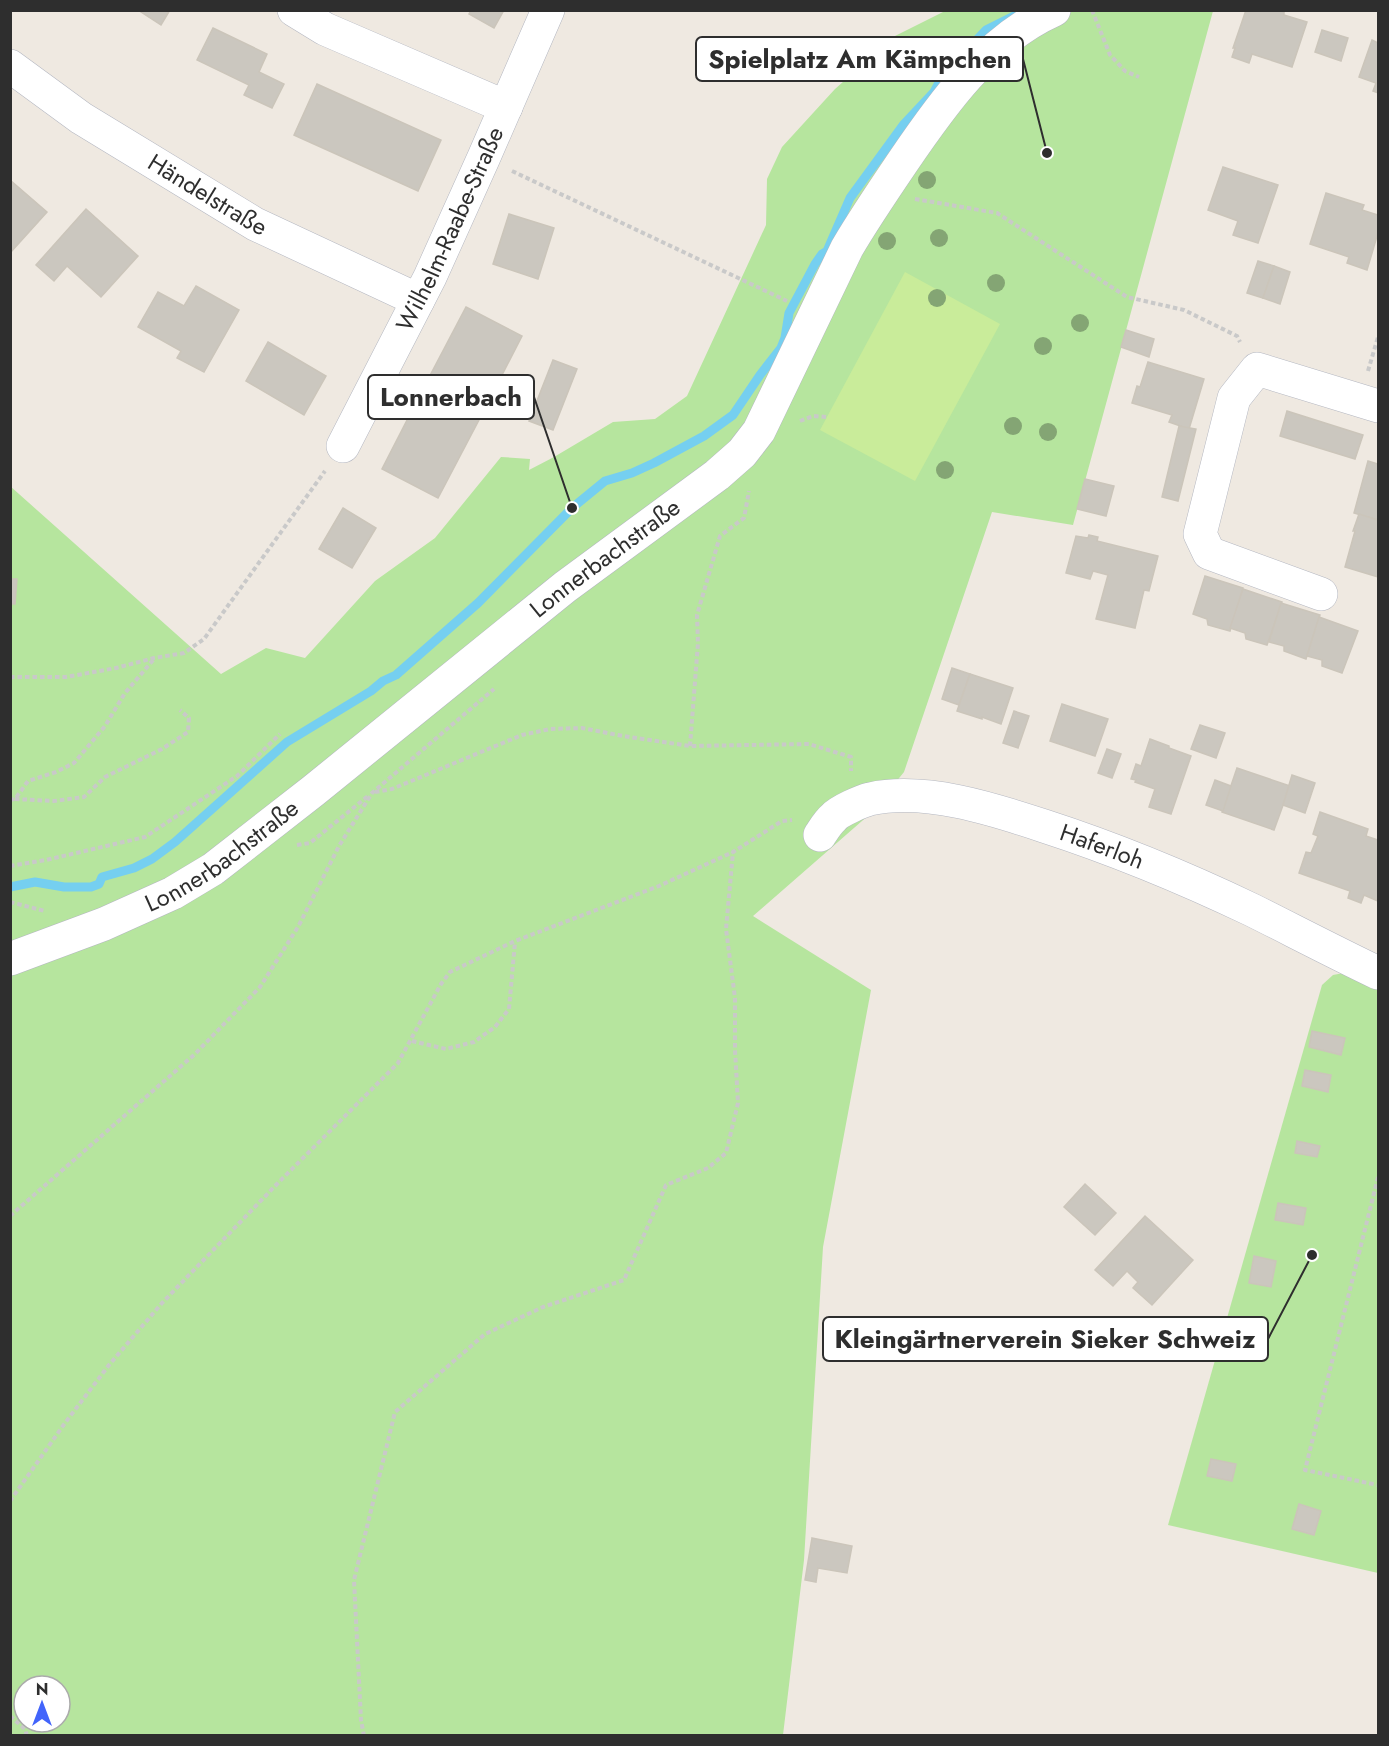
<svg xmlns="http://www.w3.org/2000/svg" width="1389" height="1746" font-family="Jost,sans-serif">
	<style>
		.green { fill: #b6e59e; fill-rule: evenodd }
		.pitch { fill: #c9ec9a }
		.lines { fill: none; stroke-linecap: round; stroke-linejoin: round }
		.stream { stroke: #75cff0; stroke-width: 9 }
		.building { fill: #cbc7bf; stroke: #cbc5ba; stroke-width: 1.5 }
		.minor-casing { stroke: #b4b7c1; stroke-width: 34 }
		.path { stroke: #c9c9c9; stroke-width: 4; stroke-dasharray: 4.5 3; stroke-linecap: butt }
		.minor { stroke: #fff; stroke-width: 33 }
		.tree { fill: #84a574 }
		.labels { text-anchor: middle; stroke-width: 5; stroke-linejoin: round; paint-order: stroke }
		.street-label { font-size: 24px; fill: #2e2e2e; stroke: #fff }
		.leader { fill: none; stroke: #2e2e2e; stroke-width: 2 }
		.callout-dot { fill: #2e2e2e; stroke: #fff; stroke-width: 2 }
		.callout { fill: #fff; stroke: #2e2e2e; stroke-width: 2 }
		.callout-label { font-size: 26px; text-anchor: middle; font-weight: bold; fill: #2e2e2e }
	</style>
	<rect width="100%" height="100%" fill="#efe9e1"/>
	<g class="green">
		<path d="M945,11H1213L1073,525L992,512L904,772L870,814L753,916L871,990L823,1247L804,1560L783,1735H11L10,486L221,674L266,648L305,658L375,581L435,538L501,457L530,459L529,470L554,457L613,422L655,419L687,396L766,225L767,179L782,147L835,89L895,36ZM24,1686H60V1722H24Z"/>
		<path d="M1349,972L1378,985V1573L1168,1525L1322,985L1333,975Z"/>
	</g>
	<path class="pitch" d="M905,272L1000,324L915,481L820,430Z"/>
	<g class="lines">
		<path class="stream" d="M10,887L35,882L64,887H91L99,884L102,877L134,868L152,859L175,842L287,742L371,691L383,681L396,675L478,603L572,508L605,481L632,473L654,463L704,436L733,415L760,375L781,348L785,338L789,313L815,264L822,254L827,251L850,198L904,124L934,92L943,75L986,30L1014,16"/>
	</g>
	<g class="building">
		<path d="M138,10H170L161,25Z"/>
		<path d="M471,10H504L494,28L469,14Z"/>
		<path d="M1246,10H1279L1284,12V15L1307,22L1292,67L1252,54L1249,63L1232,57L1235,48H1233Z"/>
		<path d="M213,28L267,54L259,72L284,84L272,108L244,95L249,85L197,60Z"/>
		<path d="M1322,30L1348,38L1341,61L1315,52Z"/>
		<path d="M1372,40L1378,43V93L1373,91L1376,83L1359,77Z"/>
		<path d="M317,84L441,140L418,191L294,135Z"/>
		<path d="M1223,167L1278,185L1258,243L1233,235L1238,221L1208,210Z"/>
		<path d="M10,180L47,212L10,253Z"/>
		<path d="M1326,193L1364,205L1362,210L1378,215V233L1367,270L1347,263L1349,257L1310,244Z"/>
		<path d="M86,209L138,256L101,297L67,266L54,281L36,265Z"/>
		<path d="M509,214L554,228L538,279L493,264Z"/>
		<path d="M1258,261L1274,266L1263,298L1247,293Z"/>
		<path d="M1274,266L1290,272L1280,304L1263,298Z"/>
		<path d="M196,286L239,310L204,372L177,358L181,351L138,327L158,292L184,306Z"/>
		<path d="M466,307L522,336L481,416L424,387Z"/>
		<path d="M1126,330L1154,339L1149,357L1121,347Z"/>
		<path d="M268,342L326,376L304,415L246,381Z"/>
		<path d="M553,360L577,369L553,430L529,421Z"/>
		<path d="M1148,362L1204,379L1189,429L1169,422L1172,415L1132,403L1137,386L1140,387Z"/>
		<path d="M424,387L481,416L438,498L382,469Z"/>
		<path d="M1287,411L1363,435L1355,459L1280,436Z"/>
		<path d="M1179,426L1196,429L1178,501L1162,497Z"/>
		<path d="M1368,461L1378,464V520L1354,513Z"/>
		<path d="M1085,479L1114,486L1106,516L1077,509Z"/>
		<path d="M343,508L376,528L352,568L319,549Z"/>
		<path d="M1359,514L1378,520V577L1345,567L1355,531H1353Z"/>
		<path d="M1089,535L1098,537L1097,541L1158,556L1149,591L1144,590L1135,628L1096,619L1108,575L1093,571L1090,579L1066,573L1076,536L1088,538Z"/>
		<path d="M1205,576L1243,588L1230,631L1208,625L1207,619L1193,614Z"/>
		<path d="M10,579H17L15,604H10Z"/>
		<path d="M1243,589L1282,602L1267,645L1246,639L1245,633L1230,628Z"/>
		<path d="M1281,603L1320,615L1306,659L1284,651V646L1269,642Z"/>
		<path d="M1319,617L1358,631L1342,673L1322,666V660L1307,656Z"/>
		<path d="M952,668L970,674L959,705L942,699Z"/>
		<path d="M970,674L1013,688L1001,724L982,717V719L957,711Z"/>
		<path d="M1062,704L1108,719L1095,756L1050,741Z"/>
		<path d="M1014,711L1029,716L1018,748L1003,743Z"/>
		<path d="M1200,725L1225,733L1216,758L1191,749Z"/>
		<path d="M1150,739L1169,746V748L1191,756L1171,814L1149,807L1155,789L1135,782L1136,780L1131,779L1136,764L1141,766Z"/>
		<path d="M1107,749L1121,754L1112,778L1098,773Z"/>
		<path d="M1237,768L1290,786L1274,830L1222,812Z"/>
		<path d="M1292,775L1315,783L1305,813L1283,805Z"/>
		<path d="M1215,780L1231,786L1223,811L1206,805Z"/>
		<path d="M1320,812L1368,829L1366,836L1378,840V901L1364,895L1361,903L1348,898L1350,891L1299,873L1306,852L1311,853L1318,836L1313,834Z"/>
		<path d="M1312,1031L1345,1038L1341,1055L1309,1047Z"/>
		<path d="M1305,1070L1331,1075L1328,1092L1302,1086Z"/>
		<path d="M1297,1141L1320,1146L1317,1157L1295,1153Z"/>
		<path d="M1085,1184L1116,1213L1095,1235L1064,1207Z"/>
		<path d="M1278,1203L1306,1208L1303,1225L1275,1220Z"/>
		<path d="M1145,1216L1193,1260L1152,1305L1133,1288L1138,1282L1127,1271L1113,1286L1095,1270Z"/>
		<path d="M1254,1256L1276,1261L1271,1287L1249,1283Z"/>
		<path d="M1244,1327L1270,1333L1265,1351L1240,1345Z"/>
		<path d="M1211,1459L1236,1464L1232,1481L1207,1476Z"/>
		<path d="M1299,1504L1321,1511L1314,1535L1292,1529Z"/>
		<path d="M812,1538L852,1546L847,1573L818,1568L816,1582L805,1580Z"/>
	</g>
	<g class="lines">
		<defs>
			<g id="minor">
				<path d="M294,10L325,29L506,107"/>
				<path id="s1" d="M10,66L81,118L255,224L418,300"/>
				<path id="s2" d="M343,446L430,277L484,157L548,10"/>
				<path d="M1321,594L1209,553L1200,534L1234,398L1257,369L1378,406"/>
				<path id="s3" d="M820,835C824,829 828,822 834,817C839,811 862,801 870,799C925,787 993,809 1044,826C1115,849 1185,878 1252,910C1294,931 1336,953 1378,973"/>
				<path id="s4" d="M10,959L104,924L173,893L213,869L313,791L565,587L717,475L742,453L759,431L847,248C864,219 883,191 902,163C942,104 987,40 1054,10"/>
			</g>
		</defs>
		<use href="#minor" class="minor-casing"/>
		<g class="path">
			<path d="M1092,10L1110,55L1125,71L1139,77"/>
			<path d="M512,171L787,301"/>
			<path d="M915,199L997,213L1127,297L1184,310L1237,336L1240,342"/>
			<path d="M1368,371L1378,337"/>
			<path d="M800,421L813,416L827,417"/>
			<path d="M10,677H66L116,668L154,658L184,653L204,639L325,471"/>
			<path d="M690,746L698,643L697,615L720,536L744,518L749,491"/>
			<path d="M375,792L392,789L522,735L550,729L582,728L623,736L690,746L809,744L851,757V771"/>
			<path d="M15,799L54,801L84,797L105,777L162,749L188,732L189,718L180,710"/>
			<path d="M10,800L15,799L28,781L56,772L74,763L105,726L125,693L154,659"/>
			<path d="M297,845L310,843L368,796"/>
			<path d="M10,866L46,860L145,837L237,776L280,734"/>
			<path d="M10,902L45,911"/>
			<path d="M412,1041L446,1049L474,1042L495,1027L509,1009L515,942"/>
			<path d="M1378,1177L1305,1470L1378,1485"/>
			<path d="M10,1216L195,1054L260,987L298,927L339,846L372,793L494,689"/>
			<path d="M10,1501L65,1423L109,1365L162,1303L277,1184L398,1063L441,984L450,972L515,941L659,886L733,852L782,821L792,820"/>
			<path d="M10,1716L25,1729L27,1736"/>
			<path d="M364,1736L361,1720L354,1580L395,1412L485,1334L543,1307L624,1280L666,1185L708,1168L726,1153L738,1103L735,1050V998L726,929L733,852"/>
		</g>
		<use href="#minor" class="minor"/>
	</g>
	<g class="tree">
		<circle cx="927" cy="180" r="9"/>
		<circle cx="939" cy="238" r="9"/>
		<circle cx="887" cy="241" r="9"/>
		<circle cx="996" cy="283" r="9"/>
		<circle cx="937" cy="298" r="9"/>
		<circle cx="1080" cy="323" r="9"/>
		<circle cx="1043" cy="346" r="9"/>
		<circle cx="1013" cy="426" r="9"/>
		<circle cx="1048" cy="432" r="9"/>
		<circle cx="945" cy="470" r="9"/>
	</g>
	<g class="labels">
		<g class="street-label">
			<text dy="8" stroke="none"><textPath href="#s1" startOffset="236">Händelstraße</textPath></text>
			<text dy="8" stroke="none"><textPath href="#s2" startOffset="242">Wilhelm-Raabe-Straße</textPath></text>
			<text dy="8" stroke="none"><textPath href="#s4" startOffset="723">Lonnerbachstraße</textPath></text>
			<text dy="8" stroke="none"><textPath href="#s3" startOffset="303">Haferloh</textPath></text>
			<text dy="8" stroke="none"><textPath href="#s4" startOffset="237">Lonnerbachstraße</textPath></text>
		</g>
	</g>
	<path class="leader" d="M1047 153L1023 59M572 508L534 397M1312 1255L1268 1339"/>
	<g class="callout-dot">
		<circle cx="1047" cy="153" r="6"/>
		<circle cx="572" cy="508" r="6"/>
		<circle cx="1312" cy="1255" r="6"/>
	</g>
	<g class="callout">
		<rect x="696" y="37" width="327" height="44" rx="6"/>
		<rect x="368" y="375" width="166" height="44" rx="6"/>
		<rect x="823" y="1317" width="445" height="44" rx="6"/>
	</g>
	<g class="callout-label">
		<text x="860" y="68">Spielplatz Am Kämpchen</text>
		<text x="451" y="406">Lonnerbach</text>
		<text x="1045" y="1348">Kleingärtnerverein Sieker Schweiz</text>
	</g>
	<rect width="1389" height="1746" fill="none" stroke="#2e2e2e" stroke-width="24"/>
	<g transform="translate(42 1704)"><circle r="28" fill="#ffffff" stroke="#ababab" stroke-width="1.5"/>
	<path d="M0-4.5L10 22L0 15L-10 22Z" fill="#4264fb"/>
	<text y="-9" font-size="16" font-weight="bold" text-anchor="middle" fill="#2e2e2e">N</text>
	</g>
</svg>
